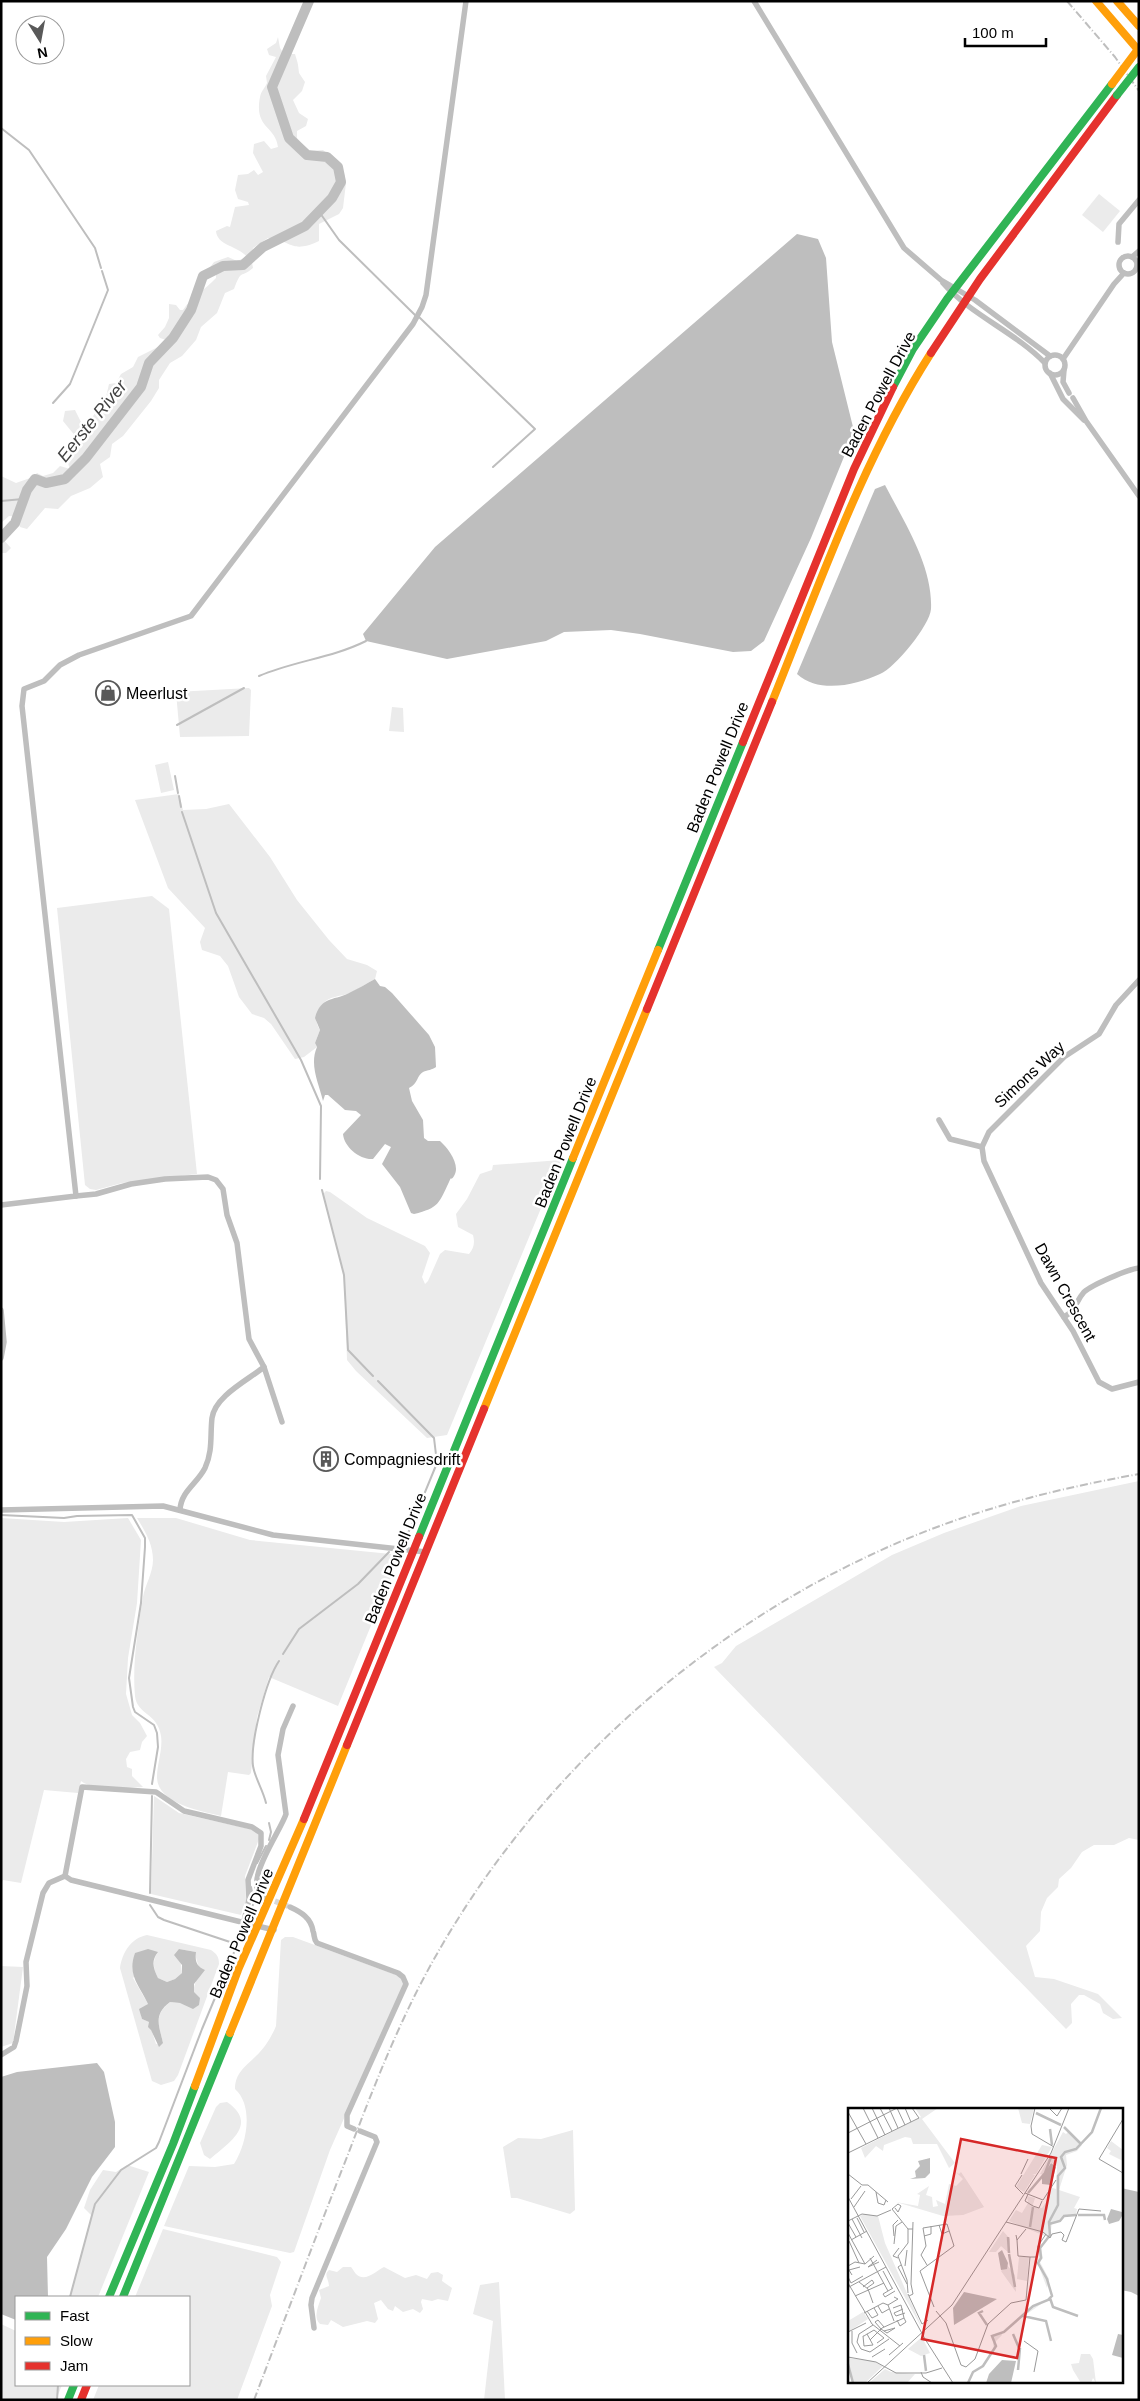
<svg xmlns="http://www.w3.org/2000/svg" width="1140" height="2401" font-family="Arial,sans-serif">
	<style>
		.green { fill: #ebebeb; fill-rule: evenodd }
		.water { fill: #bebebe }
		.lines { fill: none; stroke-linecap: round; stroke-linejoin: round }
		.stream { stroke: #bebebe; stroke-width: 2 }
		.river { stroke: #bebebe; stroke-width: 10 }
		.street-tunnel { stroke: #d9d9d9; stroke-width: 5.5; stroke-dasharray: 5.5 3; stroke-linecap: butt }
		.street { stroke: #bebebe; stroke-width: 5.5 }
		.fast { stroke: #30b455; stroke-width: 8 }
		.slow { stroke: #ff9f0a; stroke-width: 8 }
		.jam { stroke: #e5322d; stroke-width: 8 }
		.rail { stroke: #bebebe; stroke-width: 2; stroke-dasharray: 8 2.5 1 2.5; stroke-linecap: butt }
		.fast-bridge { stroke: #30b455; stroke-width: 8 }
		.slow-bridge { stroke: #ff9f0a; stroke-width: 8 }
		.labels { text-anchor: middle; stroke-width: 5; stroke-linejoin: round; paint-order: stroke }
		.street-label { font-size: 16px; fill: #000; stroke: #fff }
		.poi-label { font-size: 16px; fill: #000; stroke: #fff; text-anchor: start }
		.water-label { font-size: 18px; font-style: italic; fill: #434343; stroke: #fff }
		.inset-river { fill: none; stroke: #bebebe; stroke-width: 2.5 }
		.inset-road { fill: none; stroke: #999; stroke-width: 1 }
		.view { fill: #d62828; fill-opacity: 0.15; stroke: #d62828; stroke-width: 2.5 }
		.inset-edge { fill: none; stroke: #000; stroke-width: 2.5 }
	</style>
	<rect width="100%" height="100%" fill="#fff"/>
	<g class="green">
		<path d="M278,37L280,48L284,54H295C298,64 298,63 299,73L305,82L302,91L293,100L299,113L308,119L306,126L297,131V138L308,151L323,150L337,161L344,173L346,183L343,208L339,214L319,224V241C291,254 293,241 268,238L253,248L251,257L253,268C240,279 242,268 234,289L225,293L217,313L201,327L196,340L182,356L170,363L159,380V388L151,401L123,436L112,444L110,457L100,464L103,477L90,488L71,496L58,509L45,508L27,529L20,527C18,521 16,516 9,516L1,523V476L16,483L33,477L37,473L43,476L53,473L60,466L70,469C65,453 60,453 75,440L76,437L63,421L65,411L75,410L81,422L87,425L106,397L109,384L116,383L121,374L133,367L138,357L166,343V340L160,338L158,335L165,327L169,318V304L176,305L180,310H183C191,297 205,290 216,278V275L209,273L208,270L214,262L228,257L237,261L247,257C239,246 217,246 216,231L227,226L230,227L235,207L249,205L248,202L238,199L235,190L238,175L248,174L254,170L258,175L263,172L253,153L254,144L264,141L271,149L278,147C275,125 254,129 260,97C261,91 265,88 267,83L266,76L276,57L269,55L267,49L276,43Z"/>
		<path d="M1099,194L1120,211L1103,232L1082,215Z"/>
		<path d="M1,537L11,548L6,553H1Z"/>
		<path d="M249,688L251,690L249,736L180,737L176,692Z"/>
		<path d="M392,707L403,708L404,732L389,731Z"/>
		<path d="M168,762L174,790L161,793L155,765Z"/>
		<path d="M179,794L183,810L206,809L229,804L270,857L297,900L329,940L347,959L367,965L377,971L375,979C366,984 359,988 351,993C346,995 341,995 335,997C320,1000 311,1017 320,1030L315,1043L317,1047L304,1057L295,1059L271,1024L264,1018L252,1014L239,997L228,966L220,956L202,950L200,942L205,928L168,888L135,800Z"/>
		<path d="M152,896L169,909L197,1174L122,1183L96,1190L90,1189L85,1185L57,908Z"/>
		<path d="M561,1160L447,1435L427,1438L356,1371L347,1360L344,1275L323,1194L326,1191L330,1192L367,1218L425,1246L430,1253L422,1277L425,1284L428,1281L440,1254L445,1250L469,1254C474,1248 475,1243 473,1235L458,1227L456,1214L467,1199L480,1174L492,1170L493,1165Z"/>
		<path d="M1139,1481V1840L1129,1838L1114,1845H1094L1082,1852L1071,1868L1059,1879L1058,1887L1047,1898L1041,1912L1040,1931L1026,1946L1035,1977L1054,1979L1098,1994L1122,2018L1113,2019L1103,2013L1100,2004L1084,1995H1079L1071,2004L1072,2023L1066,2029L714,1667L722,1663L736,1646L892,1555L944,1533L1021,1506Z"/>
		<path d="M1,1518L64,1522L128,1518L141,1540L137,1603L128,1658L126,1694L132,1715L140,1723L147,1736L142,1742L140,1750L130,1752L126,1759L127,1767L132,1769V1776L143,1787C126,1788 93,1791 81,1781L78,1793L44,1790L21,1883L3,1880L1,1884Z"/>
		<path d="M137,1518H176L250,1540L391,1554L394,1555L397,1562L338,1706L269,1677L257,1717L251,1773L249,1775L228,1772L221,1816C202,1811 157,1804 157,1777C157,1764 163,1749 161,1736C158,1713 137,1715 135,1696C132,1664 138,1629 143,1597C145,1585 153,1573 153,1560C153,1544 145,1531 137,1518Z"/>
		<path d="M154,1796L179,1813L254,1830L258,1834L259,1839L245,1876L246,1900L241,1915L151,1894Z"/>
		<path d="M147,1935L211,1950C217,1954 219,1957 219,1964L178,2075L174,2081L161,2085L152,2081L120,1968C122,1953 131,1938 147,1935ZM179,1949L196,1952C195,1959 198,1962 199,1968C200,1977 193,1983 194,1992L180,2003L170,2002C153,2016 159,2025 163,2043L156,2044L149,2022L142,2019L141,2015L148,2004L133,1978L158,1952C152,1961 153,1968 158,1978L167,1982L175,1979L182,1973Z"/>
		<path d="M285,1937H293L399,1976L404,1983L330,2150L294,2252L290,2253L164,2226L189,2166L215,2167L234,2164C247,2144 254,2106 235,2089C235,2073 245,2067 256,2056C264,2049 272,2036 276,2026L281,1940Z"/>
		<path d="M1,1966L23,1967L13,2043L1,2047Z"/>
		<path d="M227,2102C259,2124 229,2143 210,2159L204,2155L200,2143L216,2107L220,2103Z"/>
		<path d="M573,2130L575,2210L570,2214L517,2198H511L503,2147L518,2138L541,2139Z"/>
		<path d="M127,2165L149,2172L98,2297H70L92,2216L84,2208L90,2190L103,2170L116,2172Z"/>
		<path d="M163,2229L277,2257L281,2262L270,2295L272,2306L237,2400H93L99,2385H189V2297H135Z"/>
		<path d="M343,2267H351C353,2269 354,2272 356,2274C365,2283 376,2271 384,2267L405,2278L416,2275L427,2279L431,2273L438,2272L443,2275L442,2281L452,2288L448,2301L438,2299L432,2301L422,2299L421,2302L423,2309L420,2313L413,2309L403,2312L395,2306L393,2311L388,2309L381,2300L374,2303L378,2319L375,2323L367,2321L343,2327L331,2320L328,2325L320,2324C313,2317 318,2307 321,2298L319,2290L329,2286C329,2279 323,2275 329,2270L337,2272Z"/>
		<path d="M499,2282L505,2400H484L493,2321L473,2314L480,2285Z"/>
		<path d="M1,2324L16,2331V2385H62L56,2400H1Z"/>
	</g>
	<g class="water">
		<path d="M797,234L818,239L826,258L832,342L853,427L850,442L811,538L764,641L751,651L733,652L640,634L611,630L564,632L546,641L447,659L366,641L363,634L435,547Z"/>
		<path d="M885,485C904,522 933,566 931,609C930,625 895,668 880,674C856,685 819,694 797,674L869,503L875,489Z"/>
		<path d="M375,979L380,986L385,987L392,993L429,1035L435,1047L436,1067C432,1070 428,1070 423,1072C417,1075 418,1084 409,1088L412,1101L423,1120L424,1138L428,1141H440C448,1148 461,1165 454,1176C450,1182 452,1175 449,1182C439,1203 439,1208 414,1214L411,1213L400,1187L382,1164L391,1147L385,1144L373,1159C360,1160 344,1147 343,1134L361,1115L356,1111L345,1110L328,1095H325L323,1101C319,1084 309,1065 317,1047L315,1043L320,1030L315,1018C321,995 336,1001 351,992C359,988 366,984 375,979Z"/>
		<path d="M148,1949L158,1952C151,1961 153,1968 158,1978L167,1982L175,1979L182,1973V1965L174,1955L179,1949L196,1952C195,1961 196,1966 205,1970L194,1984V1992L200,1998L199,2005L193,2009L180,2003L170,2002C153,2015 159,2025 163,2043L159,2047L151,2030L148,2027L149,2022L142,2019L139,2009L148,2004C139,1985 127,1975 135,1953Z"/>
		<path d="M97,2063L104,2072L115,2122V2147L92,2177L66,2229L47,2257L48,2297H16V2320L1,2314V2077L17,2072Z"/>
		<path d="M1121,2188L1139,2192V2296L1131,2292L1121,2290Z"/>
	</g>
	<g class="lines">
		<g class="stream">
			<path d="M1,128L29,150L95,248L101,268"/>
			<path d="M320,213L339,240L415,315"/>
			<path d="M419,317L535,429L493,467"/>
			<path d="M53,403L70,384L108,290L102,271"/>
			<path d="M1,501L23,499"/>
			<path d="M259,676C294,661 332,658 366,641"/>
			<path d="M177,725L244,688"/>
			<path d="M175,776L178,793"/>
			<path d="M179,796L181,807"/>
			<path d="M182,812L216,913L301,1060L321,1106L320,1179"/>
			<path d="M322,1190L344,1275L348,1350L373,1376"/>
			<path d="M378,1381L434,1438L437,1463L409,1531L398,1542"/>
			<path d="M1,1515L64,1518L77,1516L132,1515L145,1538V1547L141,1603L129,1678L133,1707L135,1712L154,1725L157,1733L158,1747L152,1784"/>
			<path d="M283,1654L299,1629L358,1584L389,1552"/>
			<path d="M266,1803C263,1790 255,1778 253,1766C250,1742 266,1680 279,1661"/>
			<path d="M269,1840L271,1832L269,1823"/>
			<path d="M257,1863L266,1846"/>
			<path d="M150,1893L152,1796"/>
			<path d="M150,1905L158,1917L164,1920L233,1943"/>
			<path d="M248,1918L254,1902L251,1887"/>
			<path d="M70,2297L95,2204L121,2170L156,2148L159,2142L202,2029L245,1926"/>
			<path d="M57,2400L58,2385"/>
		</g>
		<path class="river" d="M1,538L15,523L27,490L35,479L46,483L65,479L86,458L141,387L149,363L173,338L191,310L203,276L223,266L243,265L263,247L305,226L332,198L341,182L338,167L327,157L307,155L289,138L272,87L309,1"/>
		<path class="street-tunnel" d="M267,1898L290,1907"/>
		<g class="street">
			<path d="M754,1L904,248L941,280L975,300L1050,356"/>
			<path d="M1118,242L1119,224L1139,200"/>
			<circle cx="1128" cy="265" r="9"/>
			<path d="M1132,257L1139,251"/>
			<path d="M943,283C971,315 1015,332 1045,363"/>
			<circle cx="1055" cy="365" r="10"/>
			<path d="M1063,359L1114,284L1124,273"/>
			<path d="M1064,370L1063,382L1069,393"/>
			<path d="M1050,373L1063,399L1084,420"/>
			<path d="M1073,398L1086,421L1139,496"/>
			<path d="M1139,980L1116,1005L1099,1034L1064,1057L989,1132L982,1147L984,1161L1041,1283L1073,1331L1099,1382L1112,1389L1139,1382"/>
			<path d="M939,1120L950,1139L982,1147"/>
			<path d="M76,1196L96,1194L131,1184L165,1179L208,1177L216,1180L223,1189L227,1215L237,1243L249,1339L264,1367"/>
			<path d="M1,1205L76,1196L24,724L22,706L24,689L44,681L60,665L79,655L191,616L413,324L422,307L426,295L466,1"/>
			<path d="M1,1310L4,1342L1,1358"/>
			<path d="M1064,1317C1076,1310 1076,1301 1084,1292C1092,1285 1128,1269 1139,1268"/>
			<path d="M1,1510L163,1506L273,1535L426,1552"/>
			<path d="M180,1510C181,1491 197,1484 205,1468C213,1451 210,1435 212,1418C215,1396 248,1380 264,1367L282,1422"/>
			<path d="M65,1876L82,1787L156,1792L184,1811L252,1827L261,1833V1846L248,1880L249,1899L244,1921"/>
			<path d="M265,1898C239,1887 281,1831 286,1814L278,1755L283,1729L293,1706"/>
			<path d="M290,1907C301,1912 311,1918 313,1931C315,1936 313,1938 317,1943L398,1973L403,1977L406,1984L347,2115V2126L354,2129"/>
			<path d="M1,2055L14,2047L16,2041L27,1986L26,1962L43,1893L49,1883L65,1876L71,1880L274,1930"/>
			<path d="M314,2328L311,2305L312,2298L377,2142L375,2137L360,2131"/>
		</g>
		<g class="fast">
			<path d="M893,387L913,349L947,299L1112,84"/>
			<path d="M658,950L743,742"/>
			<path d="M419,1537L573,1158"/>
			<path d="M109,2297L173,2144L195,2086"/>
			<path d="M123,2297L230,2033"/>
			<path d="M68,2400L74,2385"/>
		</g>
		<g class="slow">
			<path d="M1096,1L1139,51"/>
			<path d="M1117,1L1139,26"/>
			<path d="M772,702C820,583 862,461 931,353"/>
			<path d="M573,1158L658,950"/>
			<path d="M484,1409L647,1009"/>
			<path d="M230,2033L347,1745"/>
			<path d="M195,2086L238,1970L304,1819"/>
		</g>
		<g class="jam">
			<path d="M931,353L980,279L1117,95"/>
			<path d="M743,742L854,469L893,387"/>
			<path d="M647,1009L772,702"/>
			<path d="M347,1745L484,1409"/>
			<path d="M304,1819L419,1537"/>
			<path d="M81,2400L87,2385"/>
		</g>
		<g class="rail">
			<path d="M1067,1L1115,57L1139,91"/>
			<path d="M254,2400C285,2319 315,2238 347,2157C369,2099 391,2042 419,1987C517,1797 683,1641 877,1552C961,1513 1049,1490 1139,1474"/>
		</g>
		<path class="fast-bridge" d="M1117,95L1139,67"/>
		<path class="slow-bridge" d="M1112,84L1139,48"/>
	</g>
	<defs>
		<symbol id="shop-ring" viewBox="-11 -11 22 22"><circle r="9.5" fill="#fff" stroke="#595959" stroke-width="1.5"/><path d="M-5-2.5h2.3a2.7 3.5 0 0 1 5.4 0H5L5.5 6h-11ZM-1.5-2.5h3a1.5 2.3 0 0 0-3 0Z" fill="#595959"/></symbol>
		<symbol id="building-ring" viewBox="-11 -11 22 22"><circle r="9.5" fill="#fff" stroke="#595959" stroke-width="1.5"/><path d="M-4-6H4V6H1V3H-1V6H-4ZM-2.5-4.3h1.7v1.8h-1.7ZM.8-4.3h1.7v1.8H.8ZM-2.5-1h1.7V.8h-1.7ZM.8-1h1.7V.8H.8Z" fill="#595959"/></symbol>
	</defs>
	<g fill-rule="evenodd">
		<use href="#shop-ring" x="94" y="679" width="28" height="28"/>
		<use href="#building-ring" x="312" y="1445" width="28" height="28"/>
	</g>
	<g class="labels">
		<g class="street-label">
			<text transform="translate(878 394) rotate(-62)" y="6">Baden Powell Drive</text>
			<text transform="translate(717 767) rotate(-68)" y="6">Baden Powell Drive</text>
			<text transform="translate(1029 1074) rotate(-43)" y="6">Simons Way</text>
			<text transform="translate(565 1142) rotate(-68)" y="6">Baden Powell Drive</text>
			<text transform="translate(1066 1292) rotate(61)" y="6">Dawn Crescent</text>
			<text transform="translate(395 1558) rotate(-68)" y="6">Baden Powell Drive</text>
			<text transform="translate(241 1933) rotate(-67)" y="6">Baden Powell Drive</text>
		</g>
		<g class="poi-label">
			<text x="126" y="699">Meerlust</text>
			<text x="344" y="1465">Compagniesdrift</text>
		</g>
		<g class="water-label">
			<text transform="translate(92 421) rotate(-51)" y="6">Eerste River</text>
		</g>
	</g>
	<g transform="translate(848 2108)">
		<rect width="275" height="275" fill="#fff"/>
		<path d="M67,0H90L74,11L107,55L101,60L89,36H65L63,30L57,29L36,37L35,43L28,38L17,50L13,40L73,9ZM170,0H186L182,16L174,15ZM221,23L234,37L229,43L218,47L219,57L211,82L232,89L226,100L229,101L228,107H215L211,113L204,114L202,130L161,113L168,102L174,105L180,95L179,88L187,90L183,103L185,106L186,99L194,100L199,93L201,79L208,81L209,58L202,54L196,67L192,66L215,24L218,26ZM263,33L275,42V53L261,46L263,43L259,40ZM194,37L204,39L188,66H184L187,67L176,84L168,79ZM108,64L111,66L113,64L136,99L115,107L95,108L48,94L70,98L72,87L69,86L81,78L78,87L84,89L85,99L90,98L88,92L97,96L101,76L108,78L115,71ZM16,106L30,108L37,135L76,224L12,108ZM155,123L162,131L161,145L153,138L148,144H141ZM197,134L193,141L195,150L192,154L201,171L199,180L190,156L191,140ZM171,149H181L179,173L169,171ZM159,157L167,167L168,184L153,163ZM199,192L153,224L154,227L148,233L146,242L144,227L152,225L186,197ZM15,204L20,211L0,224V213ZM74,229L82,245L73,248L60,241ZM233,246H242L245,251L248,275L245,270L243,275H233L225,262L223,256L231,255ZM0,250L25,253L35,258L17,275H5ZM37,261L43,264L67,266L59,275H21Z" fill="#ebebeb"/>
		<path d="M82,50V65L77,70L62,71L68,69L67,63L72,58L70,53ZM203,55L208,59L203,77L194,76V69ZM263,101L274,104L275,108V114L274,108L271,113L261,116L259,111ZM154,142L160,155L159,161L153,162L150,145ZM116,184L149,191L106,217L105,200ZM270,226L275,227V250L264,247ZM154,252L168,253L163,275H138L141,266Z" fill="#bebebe"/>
		<path class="inset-river" d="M188,5L213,17M216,19L233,36M202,21L204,37M180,85L197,65L203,49M230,107H256L257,112M201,116L212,113L216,108L228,107M182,119L185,99M160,129L161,145M161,146L167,179M202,190L205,199L230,208M135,203L131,205L139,217M175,208L198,213L203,233M165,226L171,240M76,247L78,263M0,256L5,275M170,262L172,240M120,275L125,264L135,258L148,238L144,228L156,224L185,198L200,192L204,188L199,171L190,155L193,150L192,140L202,127L201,114L210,97V68L217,60L213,49L217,44L228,41L244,24L253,0"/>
		<path class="inset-road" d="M15,0L30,30M24,0L37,27M32,0L44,23M41,0L50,20M49,0L57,17M57,0L63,14M187,0L183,18L184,26L206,39M201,0L209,8L214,0M0,4L18,36M275,11L251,51L275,65M0,25L49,0M0,45L71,10L64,0M0,66L14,77H20L40,94M173,66L180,51M174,67L167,78L175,86M28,84L30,95L36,97L38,92M177,85L195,92L208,72M180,86L177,93L185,98L191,100L194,93M0,89L77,231L105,275M3,91L13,78M6,99L17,83M44,101L60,121M44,101L50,96L53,98L50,104L47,100M9,110L16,124M4,111L14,130M0,113L14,106L29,108L43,102M158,114L195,124L202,130L204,126L213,124L216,127L214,132L218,134L231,101L253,103M0,115L8,129M91,117L94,126L101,123M0,125L17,156M168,127L169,132L178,121M46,128L45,117L50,112M76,128L83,126V118M3,132L19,123M169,132L170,148L182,149M1,133L11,155M46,136L48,118L54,114M22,150L40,183M50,150L45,148L51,140M29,152L20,159L31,154M53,157L50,159L59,176M79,157L73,147L78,138L75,120L99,116L106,138M0,158L7,154L17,156L26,148M57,158L59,142M35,163L44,180M4,167L1,162L12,159M0,169L3,175L15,168M11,174L20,181L25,195M0,175L24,216L52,238M1,179L38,159M15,179L24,172L26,175L19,180M45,180L35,186L37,189L47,183M60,185L59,172L50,148L60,135V121H65M60,186L74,216L80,212M7,188L36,175M61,188L65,186L63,176L65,114M40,197L50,191L46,189M30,198L34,205L41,201M86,199L72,163L106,138M55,201L46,205L48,208L57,205M19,203L24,210L30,207L26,200M88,203L98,215L113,257L118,259L127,251L140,216L163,195L178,192L182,149H189L190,138L198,126M16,205L35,195L40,197L46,213M49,212L52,218L58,214L56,210M25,217L11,226L9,234L13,241L22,244L41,231M33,221L39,225L47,220L36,223M33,221L27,214L30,212L36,219M4,223V235L9,245M0,224L18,215M19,226L25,237L16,238L15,228H16L19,226L21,225L26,222L36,230L29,235M22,232L34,220L56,210L53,197L45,200M176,233L190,243L186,264M41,247L55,235M0,249L28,254L48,265H78L94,260M24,249L37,241M73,264L75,269L84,275M19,275L104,197L203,45L221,0"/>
		<path class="view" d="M113,31L208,50L169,250L74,231Z"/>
		<rect width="275" height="275" class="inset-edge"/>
	</g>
	<rect width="1140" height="2401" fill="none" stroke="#000000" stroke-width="5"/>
	<rect x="15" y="2296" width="175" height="90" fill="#ffffff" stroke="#999999"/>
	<rect x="25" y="2312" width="25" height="8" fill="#30b455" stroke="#999999"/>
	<text x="60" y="2321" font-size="15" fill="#000000">Fast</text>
	<rect x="25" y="2337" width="25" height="8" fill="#ff9f0a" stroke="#999999"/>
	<text x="60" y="2346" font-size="15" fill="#000000">Slow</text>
	<rect x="25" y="2362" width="25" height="8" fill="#e5322d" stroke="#999999"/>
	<text x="60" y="2371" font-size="15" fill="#000000">Jam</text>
	<g transform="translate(40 40) rotate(169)"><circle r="24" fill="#ffffff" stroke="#999999"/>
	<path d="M0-4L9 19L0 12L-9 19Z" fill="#595959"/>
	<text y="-8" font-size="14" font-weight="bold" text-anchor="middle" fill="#000000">N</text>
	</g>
	<path d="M965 38v8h81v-8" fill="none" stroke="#000000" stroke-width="2.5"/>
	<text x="972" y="38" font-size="15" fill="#000000" stroke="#ffffff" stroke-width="4" paint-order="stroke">100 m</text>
</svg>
